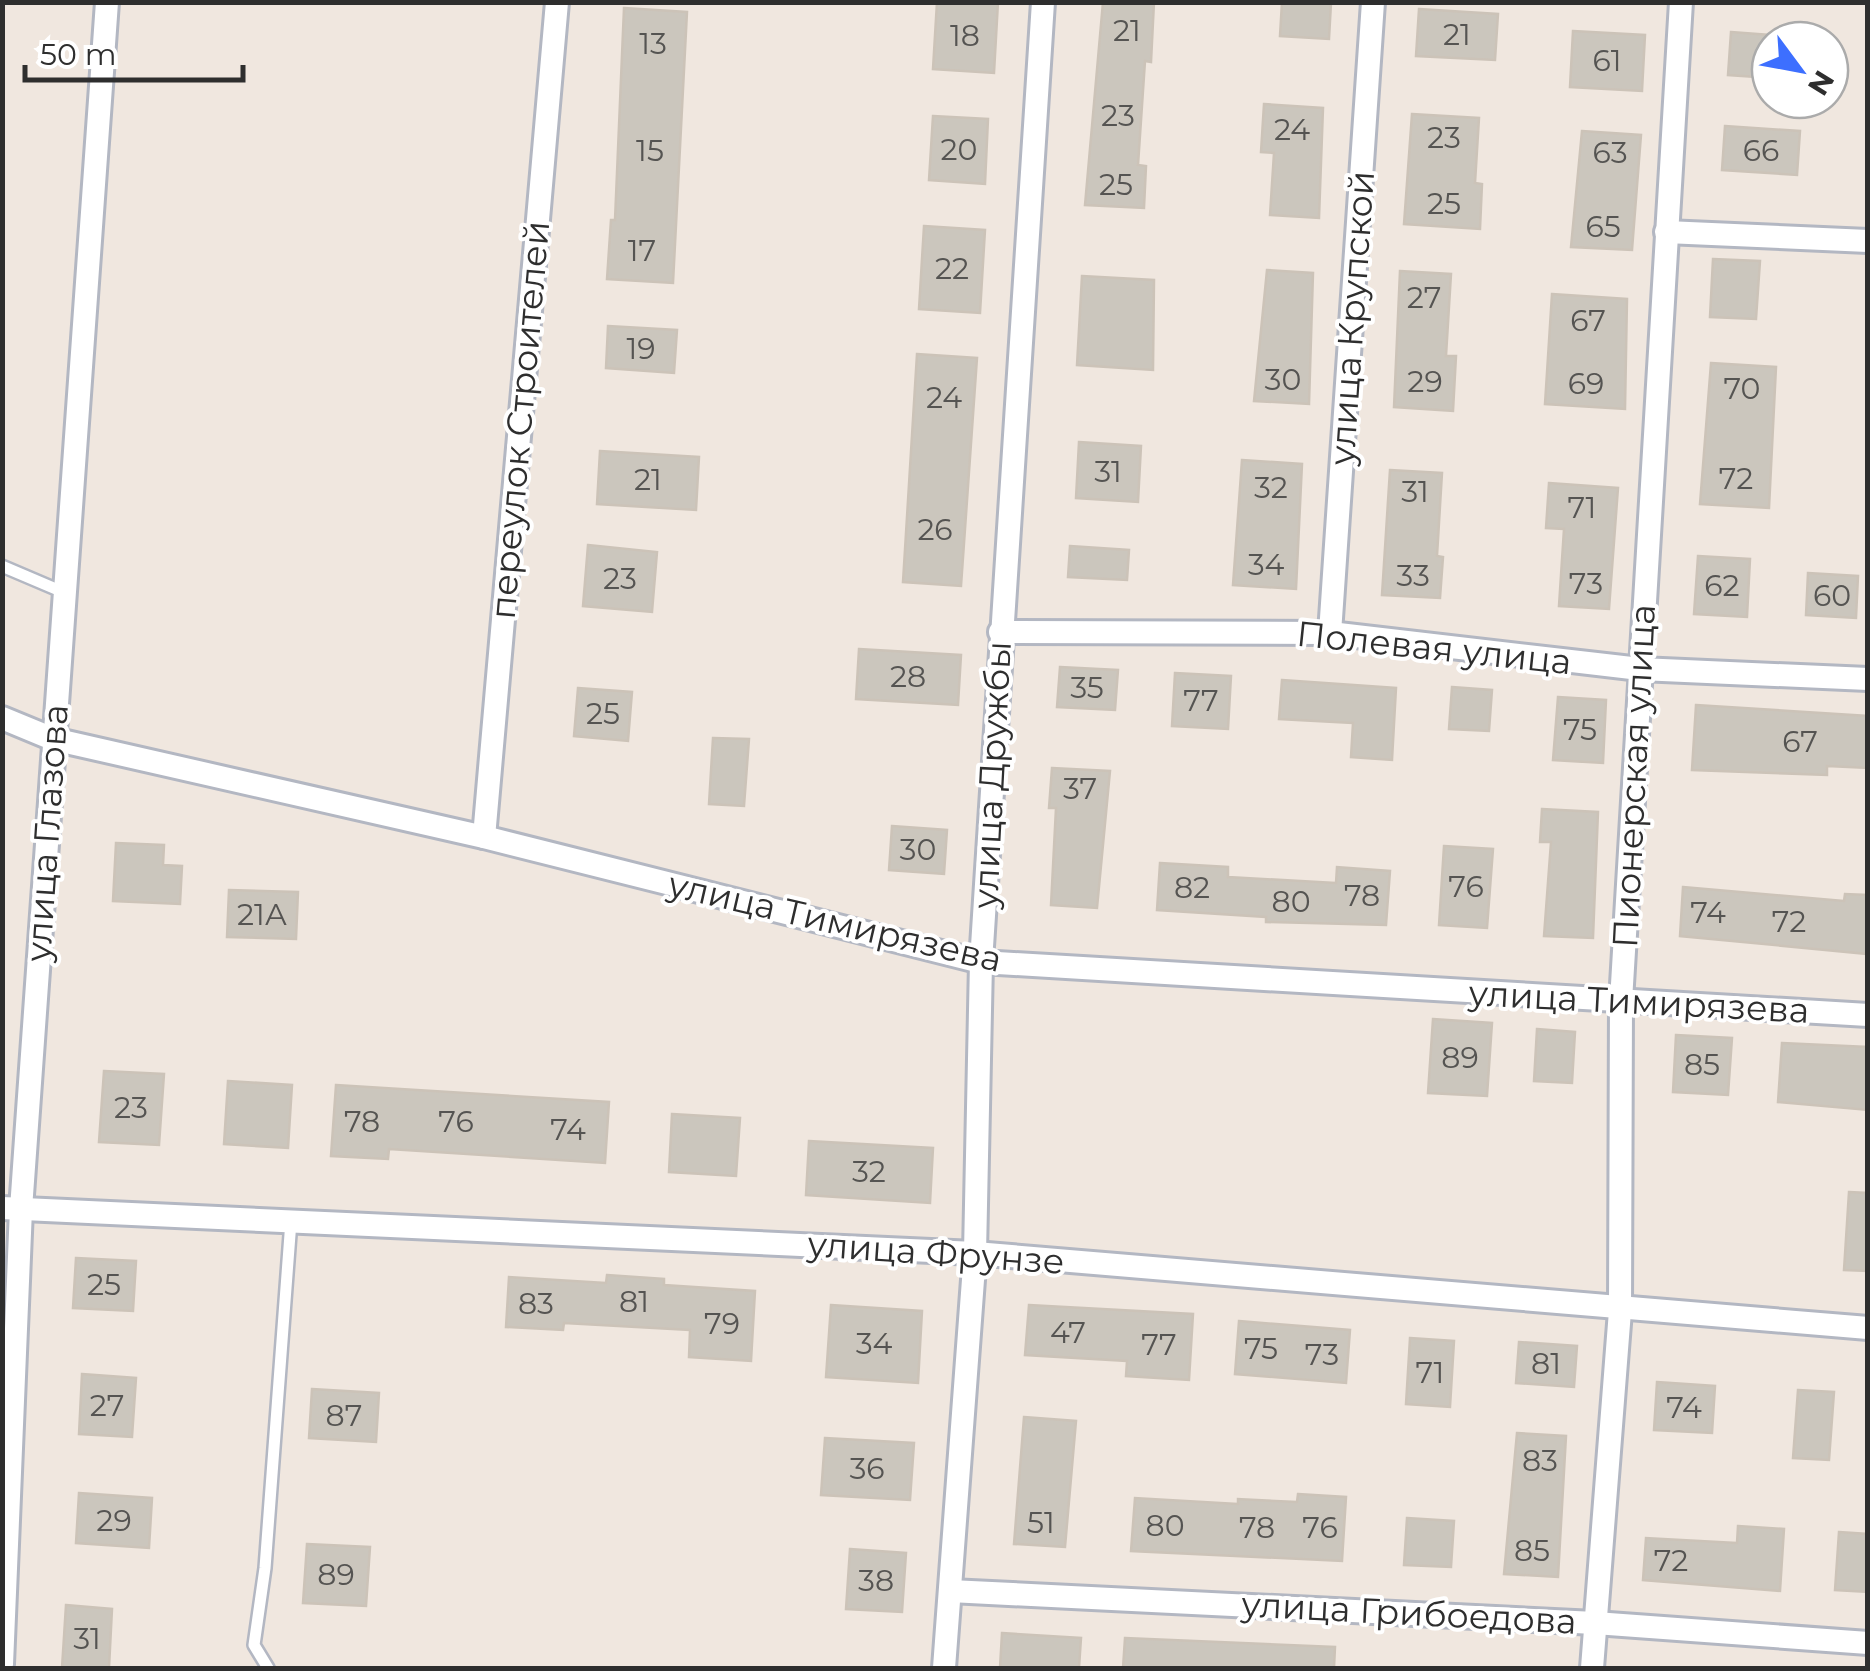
<svg xmlns="http://www.w3.org/2000/svg" width="1870" height="1671" font-family="Montserrat,sans-serif">
	<style>
		.building { fill: #cbc6bd; stroke: #ccc3b8; stroke-width: 2.5 }
		.lines { fill: none; stroke-linecap: round; stroke-linejoin: round }
		.lane-casing { stroke: #b3b7c2; stroke-width: 16 }
		.street-casing { stroke: #b3b7c2; stroke-width: 28 }
		.lane { stroke: #fff; stroke-width: 11 }
		.street { stroke: #fff; stroke-width: 22 }
		.labels { text-anchor: middle; stroke-width: 8; stroke-linejoin: round; paint-order: stroke }
		.number-label { font-size: 30px; fill: #555452 }
		.street-label { font-size: 35px; fill: #2e2e2e; stroke: #fff }
	</style>
	<rect width="100%" height="100%" fill="#f0e7df"/>
	<g class="building">
		<path d="M937,2H998L994,73L933,69Z"/>
		<path d="M1103,2H1154L1151,62L1145,61L1138,165L1146,166L1144,208L1085,205Z"/>
		<path d="M1282,2L1331,3L1329,39L1280,36Z"/>
		<path d="M624,8L687,12L673,283L607,279L611,220H615Z"/>
		<path d="M1419,9L1498,14L1495,60L1416,56Z"/>
		<path d="M1573,31L1645,35L1642,91L1570,87Z"/>
		<path d="M1731,32L1770,35V78L1728,75Z"/>
		<path d="M1264,104L1323,108L1319,218L1270,215L1274,153L1261,152Z"/>
		<path d="M1412,114L1479,118L1475,183L1482,184L1480,229L1404,224Z"/>
		<path d="M933,116L988,119L985,184L929,180Z"/>
		<path d="M1725,126L1800,131L1797,175L1722,170Z"/>
		<path d="M1582,131L1641,135L1632,250L1571,247Z"/>
		<path d="M924,226L985,230L980,313L919,309Z"/>
		<path d="M1713,259L1760,261L1756,319L1710,317Z"/>
		<path d="M1267,270L1313,273L1309,404L1254,401Z"/>
		<path d="M1400,271L1451,274L1446,356H1456L1453,411L1394,407Z"/>
		<path d="M1082,276L1154,280L1153,370L1077,365Z"/>
		<path d="M1552,294L1627,299L1625,409L1545,404Z"/>
		<path d="M608,326L677,330L674,373L606,368Z"/>
		<path d="M917,354L977,358L961,586L903,582Z"/>
		<path d="M1711,363L1776,367L1769,508L1700,504Z"/>
		<path d="M1079,442L1141,446L1138,502L1076,498Z"/>
		<path d="M600,451L699,457L696,510L597,504Z"/>
		<path d="M1242,460L1302,464L1296,589L1233,585Z"/>
		<path d="M1390,470L1442,473L1437,556L1443,557L1440,598L1382,595Z"/>
		<path d="M1549,483L1618,488L1609,609L1559,606L1564,529L1546,528Z"/>
		<path d="M588,545L657,552L652,612L583,606Z"/>
		<path d="M1070,546L1129,550L1127,580L1068,577Z"/>
		<path d="M1698,556L1750,559L1747,617L1694,614Z"/>
		<path d="M1808,573L1858,576L1856,618L1806,615Z"/>
		<path d="M859,649L961,655L958,705L856,699Z"/>
		<path d="M1060,667L1118,670L1115,710L1057,707Z"/>
		<path d="M1175,673L1231,676L1228,729L1172,726Z"/>
		<path d="M1282,680L1396,688L1392,760L1351,757L1353,723L1279,719Z"/>
		<path d="M1452,687L1492,690L1489,731L1449,729Z"/>
		<path d="M578,688L632,692L628,741L574,736Z"/>
		<path d="M1558,697L1606,700L1603,763L1553,760Z"/>
		<path d="M1696,705L1868,716V768L1827,766V775L1692,770Z"/>
		<path d="M713,738L749,739L744,806L709,804Z"/>
		<path d="M1052,768L1110,771L1097,908L1051,905L1056,808H1049Z"/>
		<path d="M1542,809L1598,812L1593,938L1544,936L1551,842H1540Z"/>
		<path d="M892,826L947,830L944,874L889,870Z"/>
		<path d="M116,843L164,845L163,865L182,866L180,904L113,901Z"/>
		<path d="M1444,846L1493,849L1487,928L1439,925Z"/>
		<path d="M1160,863L1228,867V877L1336,883L1337,867L1390,871L1386,925L1266,922V917L1157,910Z"/>
		<path d="M1683,887L1844,901L1845,894L1868,895V954L1680,936Z"/>
		<path d="M229,890L298,892L296,939L227,937Z"/>
		<path d="M1433,1019L1492,1023L1487,1096L1428,1093Z"/>
		<path d="M1537,1029L1575,1032L1572,1083L1534,1081Z"/>
		<path d="M1676,1035L1732,1038L1728,1095L1673,1092Z"/>
		<path d="M1782,1043L1868,1047V1110L1778,1102Z"/>
		<path d="M104,1071L164,1074L159,1145L99,1142Z"/>
		<path d="M228,1081L292,1085L288,1148L224,1144Z"/>
		<path d="M336,1085L609,1102L605,1163L389,1149L388,1159L331,1156Z"/>
		<path d="M672,1114L740,1118L736,1176L669,1172Z"/>
		<path d="M809,1141L933,1148L930,1203L806,1195Z"/>
		<path d="M1849,1192L1868,1193V1271L1844,1270Z"/>
		<path d="M76,1258L136,1261L133,1311L73,1308Z"/>
		<path d="M607,1275L664,1279V1285L755,1291L751,1361L689,1357L690,1330L564,1323L563,1330L506,1327L509,1277L606,1283Z"/>
		<path d="M831,1305L922,1311L918,1383L826,1377Z"/>
		<path d="M1029,1305L1193,1314L1189,1380L1126,1376L1127,1361L1025,1355Z"/>
		<path d="M1239,1321L1350,1330L1346,1383L1235,1374Z"/>
		<path d="M1410,1338L1454,1341L1450,1407L1406,1404Z"/>
		<path d="M1519,1342L1577,1346L1574,1387L1516,1383Z"/>
		<path d="M82,1374L136,1378L132,1437L79,1434Z"/>
		<path d="M1657,1382L1715,1386L1712,1433L1654,1430Z"/>
		<path d="M312,1389L379,1393L376,1442L309,1438Z"/>
		<path d="M1798,1390L1834,1392L1829,1460L1793,1458Z"/>
		<path d="M1024,1417L1076,1421L1065,1547L1014,1544Z"/>
		<path d="M1517,1433L1566,1436L1558,1577L1504,1574Z"/>
		<path d="M825,1438L914,1443L910,1500L821,1495Z"/>
		<path d="M79,1493L152,1498L149,1548L76,1543Z"/>
		<path d="M1298,1494L1346,1497L1342,1561L1131,1551L1135,1498L1238,1504V1499L1297,1502Z"/>
		<path d="M1407,1518L1454,1521L1451,1567L1404,1565Z"/>
		<path d="M1738,1526L1784,1529L1780,1591L1643,1580L1646,1538L1737,1543Z"/>
		<path d="M1839,1532L1868,1534V1592L1835,1590Z"/>
		<path d="M307,1544L370,1547L366,1606L303,1603Z"/>
		<path d="M850,1549L906,1553L902,1612L846,1609Z"/>
		<path d="M66,1605L112,1609L109,1668H62Z"/>
		<path d="M1002,1633L1081,1638L1079,1668H1000Z"/>
		<path d="M1125,1638L1335,1647L1334,1668H1123Z"/>
	</g>
	<g class="lines">
		<defs>
			<g id="lane">
				<path d="M2,566L63,592"/>
				<path d="M268,1668L254,1645L265,1568L291,1221"/>
			</g>
			<g id="street">
				<path d="M1666,232L1868,241"/>
				<path d="M1000,632L1330,633L1640,669L1868,679"/>
				<path d="M1330,633L1373,2"/>
				<path d="M2,718L53,739L484,837L981,962L1868,1015"/>
				<path d="M484,837L557,2"/>
				<path d="M2,1208L975,1253L1868,1328"/>
				<path d="M950,1591L1595,1623L1868,1643"/>
				<path d="M2,1664L21,1209L107,2"/>
				<path d="M944,1668L975,1253L981,962L1043,2"/>
				<path d="M1592,1668L1620,1311L1621,1001L1681,2"/>
			</g>
		</defs>
		<use href="#lane" class="lane-casing"/>
		<use href="#street" class="street-casing"/>
		<use href="#lane" class="lane"/>
		<use href="#street" class="street"/>
	</g>
	<g class="labels">
		<g class="number-label">
			<text x="1127" y="41">21</text>
			<text x="1457" y="45">21</text>
			<text x="965" y="46">18</text>
			<text x="653" y="54">13</text>
			<text x="1607" y="71">61</text>
			<text x="1118" y="126">23</text>
			<text x="1292" y="140">24</text>
			<text x="1444" y="148">23</text>
			<text x="959" y="160">20</text>
			<text x="650" y="161">15</text>
			<text x="1761" y="161">66</text>
			<text x="1610" y="163">63</text>
			<text x="1116" y="195">25</text>
			<text x="1444" y="214">25</text>
			<text x="1603" y="237">65</text>
			<text x="642" y="261">17</text>
			<text x="952" y="279">22</text>
			<text x="1424" y="308">27</text>
			<text x="1588" y="331">67</text>
			<text x="641" y="359">19</text>
			<text x="1283" y="390">30</text>
			<text x="1425" y="392">29</text>
			<text x="1586" y="394">69</text>
			<text x="1742" y="399">70</text>
			<text x="944" y="408">24</text>
			<text x="1108" y="482">31</text>
			<text x="1736" y="489">72</text>
			<text x="648" y="490">21</text>
			<text x="1271" y="498">32</text>
			<text x="1415" y="502">31</text>
			<text x="1582" y="518">71</text>
			<text x="935" y="540">26</text>
			<text x="1266" y="575">34</text>
			<text x="1413" y="586">33</text>
			<text x="620" y="589">23</text>
			<text x="1586" y="594">73</text>
			<text x="1722" y="596">62</text>
			<text x="1832" y="606">60</text>
			<text x="908" y="687">28</text>
			<text x="1087" y="698">35</text>
			<text x="1201" y="711">77</text>
			<text x="603" y="724">25</text>
			<text x="1580" y="740">75</text>
			<text x="1800" y="752">67</text>
			<text x="1080" y="799">37</text>
			<text x="918" y="860">30</text>
			<text x="1466" y="897">76</text>
			<text x="1192" y="898">82</text>
			<text x="1362" y="906">78</text>
			<text x="1291" y="912">80</text>
			<text x="1708" y="923">74</text>
			<text x="262" y="925">21А</text>
			<text x="1789" y="932">72</text>
			<text x="1460" y="1068">89</text>
			<text x="1702" y="1075">85</text>
			<text x="131" y="1118">23</text>
			<text x="362" y="1132">78</text>
			<text x="456" y="1132">76</text>
			<text x="568" y="1140">74</text>
			<text x="869" y="1182">32</text>
			<text x="104" y="1295">25</text>
			<text x="634" y="1312">81</text>
			<text x="536" y="1314">83</text>
			<text x="722" y="1334">79</text>
			<text x="1068" y="1343">47</text>
			<text x="874" y="1354">34</text>
			<text x="1159" y="1355">77</text>
			<text x="1261" y="1359">75</text>
			<text x="1322" y="1365">73</text>
			<text x="1546" y="1374">81</text>
			<text x="1430" y="1383">71</text>
			<text x="107" y="1416">27</text>
			<text x="1684" y="1418">74</text>
			<text x="344" y="1426">87</text>
			<text x="1540" y="1471">83</text>
			<text x="867" y="1479">36</text>
			<text x="114" y="1531">29</text>
			<text x="1041" y="1533">51</text>
			<text x="1165" y="1536">80</text>
			<text x="1257" y="1538">78</text>
			<text x="1320" y="1538">76</text>
			<text x="1532" y="1561">85</text>
			<text x="1671" y="1571">72</text>
			<text x="336" y="1585">89</text>
			<text x="876" y="1591">38</text>
			<text x="87" y="1649">31</text>
		</g>
		<g class="street-label">
			<text transform="translate(1352 318) rotate(-86)" y="12">улица Крупской</text>
			<text transform="translate(520 420) rotate(-85)" y="12">переулок Строителей</text>
			<text transform="translate(1434 648) rotate(6)" y="12">Полевая улица</text>
			<text transform="translate(992 775) rotate(-87)" y="12">улица Дружбы</text>
			<text transform="translate(1634 776) rotate(-87)" y="12">Пионерская улица</text>
			<text transform="translate(47 833) rotate(-86)" y="12">улица Глазова</text>
			<text transform="translate(835 922) rotate(13)" y="12">улица Тимирязева</text>
			<text transform="translate(1639 1002) rotate(3)" y="12">улица Тимирязева</text>
			<text transform="translate(936 1253) rotate(4)" y="12">улица Фрунзе</text>
			<text transform="translate(1409 1613) rotate(3)" y="12">улица Грибоедова</text>
		</g>
	</g>
	<rect width="1870" height="1671" fill="none" stroke="#2e2e2e" stroke-width="10"/>
	<g transform="translate(1800 70) rotate(122)"><circle r="48" fill="#ffffff" stroke="#ababab" stroke-width="2.5"/>
	<path d="M0-8L18 38L0 25L-18 38Z" fill="#3d6fff"/>
	<text y="-15" font-size="28" font-weight="bold" text-anchor="middle" fill="#2e2e2e">N</text>
	</g>
	<path d="M25 65v15h218v-15" fill="none" stroke="#2e2e2e" stroke-width="5"/>
	<text x="40" y="65" font-size="30" fill="#2e2e2e" stroke="#ffffff" stroke-width="8" paint-order="stroke">50 m</text>
</svg>
